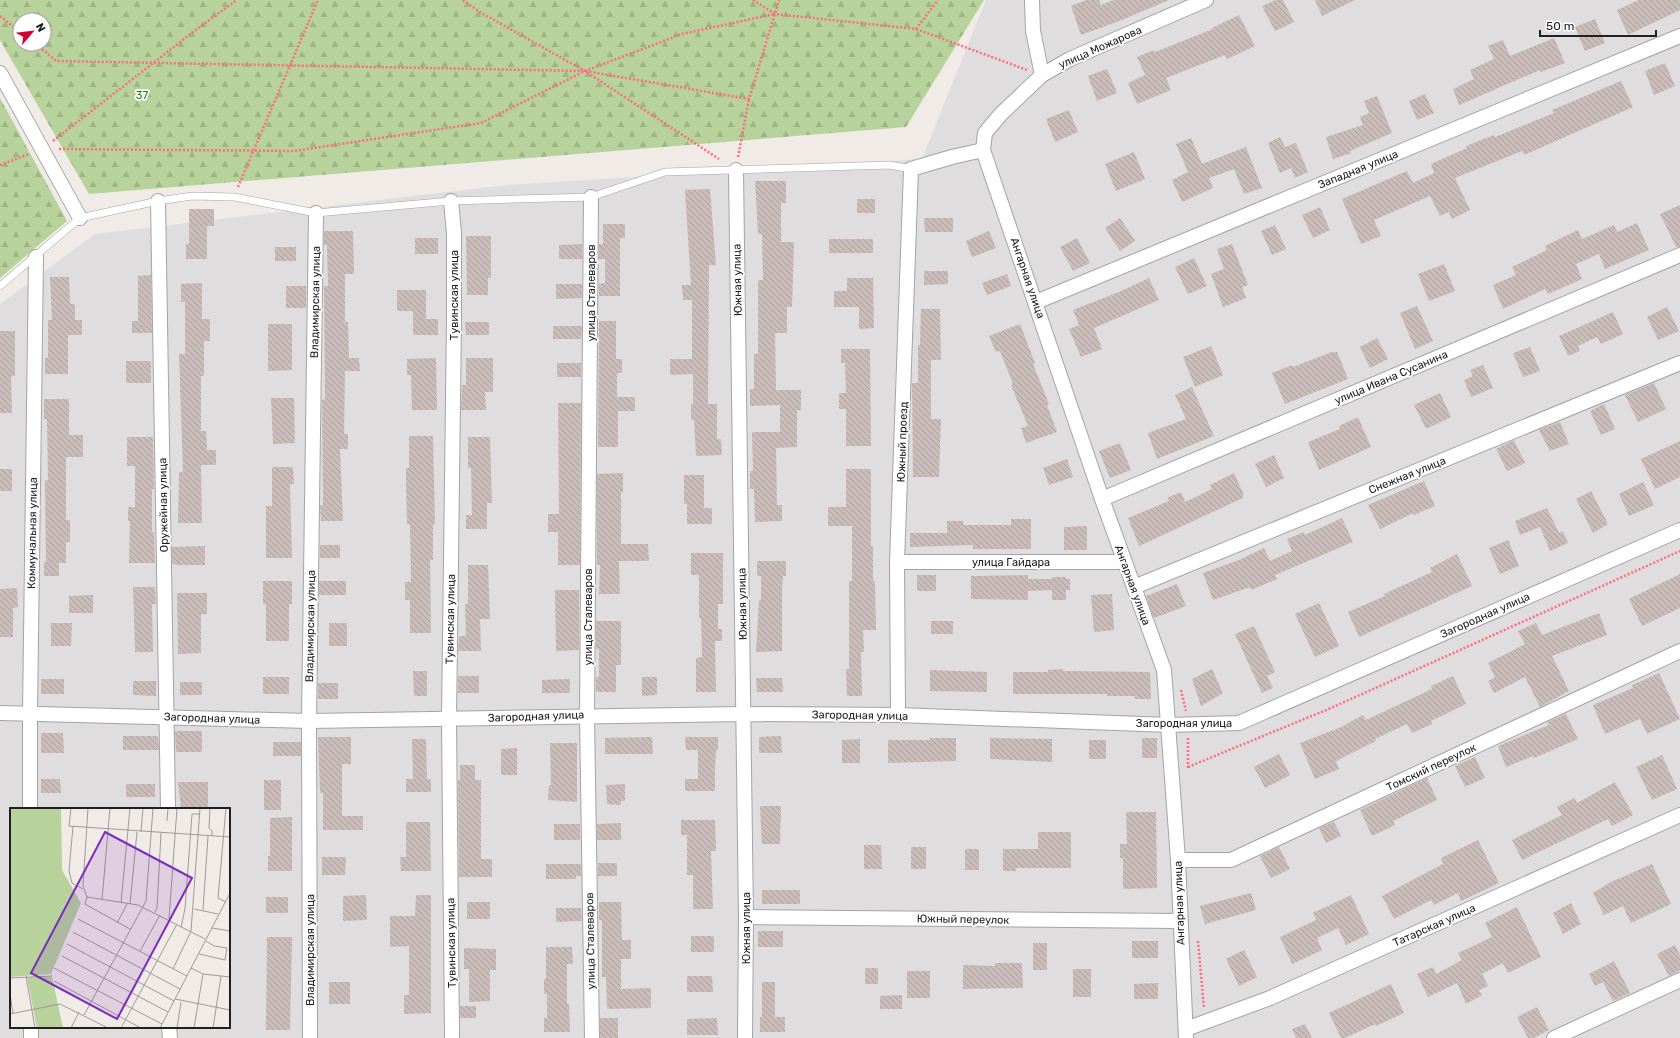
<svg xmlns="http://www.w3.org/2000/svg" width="1680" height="1038" font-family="Rubik,sans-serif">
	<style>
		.residential { fill: #dfddde; fill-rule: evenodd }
		.forest { fill: url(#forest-firs); fill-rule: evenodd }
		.building { fill: url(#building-back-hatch) }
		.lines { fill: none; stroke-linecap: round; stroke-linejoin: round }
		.service-casing { stroke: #a4a4a4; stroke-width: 8 }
		.minor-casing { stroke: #a4a4a4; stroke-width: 16 }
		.path { stroke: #ff6a7d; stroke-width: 2.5; stroke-dasharray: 2 2; stroke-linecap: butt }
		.service { stroke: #fff; stroke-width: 7 }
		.minor { stroke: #fff; stroke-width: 14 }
		.labels { text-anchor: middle; stroke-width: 3.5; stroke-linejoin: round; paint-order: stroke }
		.street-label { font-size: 11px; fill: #202020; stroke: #fff }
		.park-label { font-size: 11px; fill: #1a8607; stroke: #fff }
		.inset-road { fill: none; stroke: #9d9a97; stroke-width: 1 }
		.view { fill: #7b2cbf; fill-opacity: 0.15; stroke: #7b2cbf; stroke-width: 2 }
		.inset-edge { fill: none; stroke: #202020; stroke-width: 2 }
	</style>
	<defs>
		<pattern id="forest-firs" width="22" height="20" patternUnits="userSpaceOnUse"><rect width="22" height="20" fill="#b7d29a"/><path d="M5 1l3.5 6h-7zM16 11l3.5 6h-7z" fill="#9db484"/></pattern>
		<pattern id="building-back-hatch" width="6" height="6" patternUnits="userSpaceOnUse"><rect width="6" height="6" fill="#c9bcb9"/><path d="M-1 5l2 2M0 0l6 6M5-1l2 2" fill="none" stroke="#aca19f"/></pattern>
	</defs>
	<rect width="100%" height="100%" fill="#f1ebe7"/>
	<path class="residential" d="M986,0H1680V1038H0V304L95,234L507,185L922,159ZM11,809H229V1027H11Z"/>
	<g class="forest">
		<path d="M0,0H984L906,127L89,194L0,40ZM20,20H44V44H20Z"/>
		<path d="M0,98L67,221L0,278Z"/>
	</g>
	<g class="building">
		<path d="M1086,0H1099L1101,5L1114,0H1169L1122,20L1081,35L1071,6Z"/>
		<path d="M1275,0H1283L1294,22L1275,31L1262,6Z"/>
		<path d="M1315,0H1355L1322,16Z"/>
		<path d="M1639,0H1680V10L1628,35L1617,10Z"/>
		<path d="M1239,15L1255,46L1227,59L1225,55L1166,78L1171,90L1137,104L1128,83L1145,75L1137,57L1154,50L1155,52L1213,29L1212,28Z"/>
		<path d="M1595,19L1605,43L1585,51L1575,27Z"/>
		<path d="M1554,38L1565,63L1541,72L1540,70L1459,105L1453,89L1474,79L1470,70L1494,59L1488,46L1503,40L1510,56Z"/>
		<path d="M1665,63L1675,86L1654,95L1645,71Z"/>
		<path d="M1107,69L1117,93L1097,101L1088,76Z"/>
		<path d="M1621,81L1633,107L1524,155L1522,151L1455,178L1470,210L1452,219L1449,212L1440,216L1430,196L1374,220L1381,236L1361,244L1342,199L1407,171L1413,183L1434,173L1431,164L1467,148L1466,146L1494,135L1495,137L1554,113L1552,110Z"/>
		<path d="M1425,94L1434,113L1417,120L1409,101Z"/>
		<path d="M1377,96L1392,133L1350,151L1351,153L1333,159L1326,137L1363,125L1360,117L1369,113L1364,101Z"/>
		<path d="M1069,110L1078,132L1055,142L1046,119Z"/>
		<path d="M1280,137L1285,147L1296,143L1308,172L1295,178L1291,168L1280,173L1268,143Z"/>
		<path d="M1191,138L1202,164L1246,147L1262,188L1244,194L1234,169L1209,178L1213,188L1182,202L1172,180L1188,172L1176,144Z"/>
		<path d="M1134,152L1145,179L1116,191L1105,164Z"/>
		<path d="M755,181H786V203H781V242H794L792,307H787V333H775L776,390H801V410H797V447L776,448L777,505H782V521L755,522L754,489H750V471H753L752,432H780V405L750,406V389H754V354H758V280H763L762,234H758Z"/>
		<path d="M710,189L716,265H709L708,404H717V439H721L722,455L696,456L694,420H691V404H693V374L670,375V359H692V300H683L682,285H691L685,190Z"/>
		<rect x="857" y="199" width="18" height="14"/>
		<path d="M1680,205V247H1676L1660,214Z"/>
		<path d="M1320,207L1330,230L1313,238L1302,215Z"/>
		<path d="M189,209H214V226H207V259H186V244H189Z"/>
		<path d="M924,218H953V232H925Z"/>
		<path d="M1120,218L1135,241L1120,251L1105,228Z"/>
		<path d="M1637,223L1649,250L1605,269L1599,254L1576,264L1582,279L1548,294L1545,289L1503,309L1493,285L1516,275L1512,267L1547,250L1545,246L1578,230L1582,239L1614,225L1617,232Z"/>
		<path d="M603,224H625V238H620V296H599V284L605,283V259H599V244H603Z"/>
		<path d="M1275,225L1286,249L1272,255L1261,231Z"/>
		<path d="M324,231H353L354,274H345V322H348L349,358H359L360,371H345L344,434H348V449H340L343,521H321L320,505H323L322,400L325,399L324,286H328L327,245H324Z"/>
		<path d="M989,231L996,248L972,257L966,241Z"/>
		<path d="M466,236H491V278H488V295H467Z"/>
		<rect x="415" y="238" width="23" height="16"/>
		<path d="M1077,238L1090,263L1073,271L1060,247Z"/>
		<rect x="829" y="239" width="44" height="14"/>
		<path d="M582,244V259H559V245Z"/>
		<path d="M1232,244L1248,285L1242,287L1246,298L1223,307L1211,274L1224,269L1217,249Z"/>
		<rect x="275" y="247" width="21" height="14"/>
		<path d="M1194,258L1207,286L1188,294L1175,267Z"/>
		<path d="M1444,264L1455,291L1429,301L1418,274Z"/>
		<path d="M924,271H948V284L924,285Z"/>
		<path d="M1007,274L1011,286L987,295L982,283Z"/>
		<path d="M151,275L152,333H132V321H138V276Z"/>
		<path d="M50,277H69L70,304H75V320H82V335H68V374H45V358H48V320H52Z"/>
		<path d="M847,278H873L874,328L859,329V307H834V291H847Z"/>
		<path d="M1149,278L1159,300L1094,328L1102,349L1081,357L1069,329L1079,325L1073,310L1119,292Z"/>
		<path d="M202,283V319H210V341H204V376H201V431H206L207,450H216V465H201L202,523H178L179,472H183L179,354H185V302H181V284Z"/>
		<path d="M556,284H582V298L556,299Z"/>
		<rect x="286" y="286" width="20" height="22"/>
		<path d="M397,290H426V319H438V335H413V311H397Z"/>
		<path d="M1417,306L1433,341L1415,349L1400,313Z"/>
		<path d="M1667,307L1679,331L1658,340L1647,317Z"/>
		<path d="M921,309H940L941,360H931V419H941L939,477H913L912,383H918V345H920Z"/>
		<path d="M1613,312L1623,334L1601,344L1597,337L1578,346L1580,351L1568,356L1559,336Z"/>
		<path d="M599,321H616V359H622V373H617V397H635V411H618V447H598Z"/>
		<path d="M465,322H489V335H466Z"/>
		<path d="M268,324H292V370L268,371Z"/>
		<path d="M1020,324L1035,363L1033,364L1049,404L1047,405L1057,432L1026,443L1021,428L1028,426L1011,385L1013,384L1000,351L996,352L989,336Z"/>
		<path d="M553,326H582L581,339H553Z"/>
		<path d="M0,331H15V376H11L12,413H0Z"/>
		<path d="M1377,338L1388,359L1370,368L1360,347Z"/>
		<path d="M1211,346L1223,375L1195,387L1183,357Z"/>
		<path d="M1530,347L1540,371L1523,377L1513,353Z"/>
		<path d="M841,349H870L871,446H846V409H839V393H846L845,363H841Z"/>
		<path d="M1332,352H1337L1348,379L1285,404L1272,373L1292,365L1293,367Z"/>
		<path d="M436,358L437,410H412L411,375H407V359Z"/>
		<path d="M466,358H493V392H485L486,410H461L462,385H466Z"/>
		<rect x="126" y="361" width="25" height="22"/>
		<rect x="557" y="363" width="24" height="14"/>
		<path d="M1483,365L1493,388L1471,397L1464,380L1473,376L1470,370Z"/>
		<path d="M1654,383L1666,409L1638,422L1625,395Z"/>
		<path d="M1192,387L1214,436L1157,459L1148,433L1186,419L1175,395Z"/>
		<path d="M1440,393L1451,417L1426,429L1414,405Z"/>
		<path d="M271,398H294L295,443L273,444Z"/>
		<path d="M44,399H69V435H83V457H66V520H70V542H66V563H59V576H44V562H46L45,480H48L47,419H44Z"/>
		<path d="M558,403H581L580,565H558V532H548V514H559Z"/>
		<path d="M1604,404L1615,429L1601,435L1590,411Z"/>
		<path d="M1358,417L1371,447L1319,470L1308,442L1340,429L1339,426Z"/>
		<path d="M1560,422L1569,444L1550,451L1539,430Z"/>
		<path d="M409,436H433L435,524H433V560H430L431,633H410V600H405V582H411L410,524H407L406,485V468H409Z"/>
		<path d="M127,437H153L154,489H152V532H154L155,563H129L130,521H128V507H135V466H127Z"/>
		<path d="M468,437H490L492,503H487V529H466V515H472L471,468H468Z"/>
		<path d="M1514,440L1525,463L1507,471L1496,449Z"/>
		<path d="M1680,441V477L1655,489L1641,459Z"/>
		<path d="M1120,443L1131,470L1110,478L1099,451Z"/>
		<path d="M1274,455L1284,478L1266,487L1255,464Z"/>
		<path d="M1067,459L1073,477L1049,485L1043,468Z"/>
		<path d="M272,467H293L294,484H290L292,558H266V506H272Z"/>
		<rect x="0" y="469" width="12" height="22"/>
		<path d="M846,469H871V546H873V581H875L876,630H863L864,652H861L862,696H847L846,669H849V581H852V526H828V507H846Z"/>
		<path d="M623,473V492H621V544H648L649,561H619L620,594H599L600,565H597V474Z"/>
		<path d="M1234,473L1243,493V498L1139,546L1128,518L1169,501L1167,498L1181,492L1185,502L1212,489L1210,485Z"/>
		<path d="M684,475H704V508H712V524H687V504H684Z"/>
		<path d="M1424,481L1435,506L1414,515L1413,513L1380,529L1368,505Z"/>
		<path d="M1643,482L1654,505L1629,516L1619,494Z"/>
		<path d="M1591,491L1608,524L1593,533L1576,499Z"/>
		<path d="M1547,508L1559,533L1563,531L1568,543L1550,551L1540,527L1520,535L1515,521Z"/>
		<path d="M1342,518L1353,542L1275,575L1277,579L1251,590L1250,587L1213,600L1203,573L1239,560L1264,548L1270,561L1292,551L1287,539L1304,532L1305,535Z"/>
		<path d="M1011,519H1031V549H973V545L910,547V533H947V521H963V525H1011Z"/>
		<path d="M1087,526V550H1064V527Z"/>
		<path d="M1508,540L1519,566L1500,574L1489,548Z"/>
		<rect x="320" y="545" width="20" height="13"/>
		<path d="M205,546V565H176L172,563V547Z"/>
		<path d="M691,553H723V604H718V629H722V641H715L716,692H696V658L702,657L701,618H699V575H691Z"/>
		<path d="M1457,554L1472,586L1359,637L1348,612L1385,596L1384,594L1432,572L1430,568Z"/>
		<path d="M757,561H786V576H783L782,589V651L756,652L759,600H761V576H757Z"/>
		<path d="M468,565H488L490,619H480L481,651H458L459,636H466L465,604H468Z"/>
		<path d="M1680,574V608L1642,626L1629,599Z"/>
		<rect x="917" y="575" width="19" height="16"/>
		<path d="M1028,575V579H1052V577H1066V579H1070V590H1066V600H1052V590L1028,591V600L971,599V576Z"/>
		<path d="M263,581H292V604H289V641H266V604H263Z"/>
		<rect x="319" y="581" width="27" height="14"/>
		<path d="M1177,584L1186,606L1154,618L1146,596Z"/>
		<path d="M133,587H155L156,604H152L153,652H135Z"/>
		<path d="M17,588L18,607L13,608V637H0V589Z"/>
		<path d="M555,590H579V650L556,651Z"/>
		<path d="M177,593H207V614H201V653L178,654Z"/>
		<path d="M1112,594L1114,630L1094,632L1091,595Z"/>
		<path d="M93,595V613H69V596Z"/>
		<path d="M1319,603L1339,646L1315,657L1295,614Z"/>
		<path d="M1599,613L1607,635L1552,656L1569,691L1540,707L1525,677L1494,693L1488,681L1495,677L1488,663L1525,644L1518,631L1536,623L1542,635Z"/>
		<path d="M596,621H621V665H616V692H596V677H599V649H596Z"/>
		<rect x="931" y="621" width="22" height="13"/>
		<path d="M51,623H72L71,646H51Z"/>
		<rect x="329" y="623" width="18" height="23"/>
		<path d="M1254,626L1275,672L1267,676L1273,688L1262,693L1235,634Z"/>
		<path d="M1063,669V671L1150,672L1151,699H1135V696H1107V694H1013V672H1048V670Z"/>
		<path d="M1212,669L1223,693L1201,706L1192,679Z"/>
		<path d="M930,670L987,672V692L930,691Z"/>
		<path d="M413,671H427V696H414Z"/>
		<path d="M1659,673L1680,719L1647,734L1640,719L1605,734L1593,705L1633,688L1632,685Z"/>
		<rect x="458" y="676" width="21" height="17"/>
		<path d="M1453,676L1466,704L1431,721L1432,724L1412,733L1407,724L1375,739L1376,741L1336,761L1339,769L1315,779L1300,743L1339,728L1363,715L1366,720L1432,689L1431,686Z"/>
		<rect x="263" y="677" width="26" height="17"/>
		<path d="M642,677H657V695L642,696Z"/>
		<path d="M756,678H782L783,692H757Z"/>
		<rect x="41" y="679" width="23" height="15"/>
		<path d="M570,679V693H542V680Z"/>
		<path d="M133,681H156V696L133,695Z"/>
		<rect x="180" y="682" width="22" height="13"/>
		<rect x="318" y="683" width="20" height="16"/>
		<path d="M1566,714L1578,739L1534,758L1533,756L1506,767L1498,746L1549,725L1547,722Z"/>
		<path d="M175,731H202V752H176Z"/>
		<path d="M41,733H63L64,753H41Z"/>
		<path d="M123,736H158L159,750H123Z"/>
		<path d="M781,736L782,753H759V737Z"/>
		<path d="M318,737H351V764H342V816H363V830H323V793H320Z"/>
		<path d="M652,737L653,754H605V738Z"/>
		<path d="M685,737H718V750H716L715,769V791H685V779H698V750H686Z"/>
		<path d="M930,738H956V761L888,763V740H930Z"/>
		<path d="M990,738L1052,739V762L990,759Z"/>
		<rect x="1142" y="738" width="15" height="20"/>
		<path d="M412,739H426L427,779H431V792H406V779H413Z"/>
		<path d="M860,739V763H842V740Z"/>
		<rect x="1089" y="740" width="17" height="19"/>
		<rect x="273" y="742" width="28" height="14"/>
		<path d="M550,743H577V802L548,800L549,785H551Z"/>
		<path d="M517,748V775H501V749Z"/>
		<path d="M1279,754L1290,775L1265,788L1254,767Z"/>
		<path d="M1662,755L1677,789L1652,800L1636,767Z"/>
		<path d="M1475,757L1485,778L1465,787L1455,766Z"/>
		<path d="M460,765H475V780H481V859H492V877H459L458,780H460Z"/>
		<path d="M1427,778L1437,800L1393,821L1395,825L1372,836L1360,810Z"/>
		<path d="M41,779H60L61,793H41Z"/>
		<rect x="264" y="780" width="17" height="30"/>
		<path d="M178,782H208V809H181Z"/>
		<path d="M1615,782L1633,815L1612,826L1608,819L1522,860L1512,840L1562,815L1557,807L1574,798L1577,803Z"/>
		<rect x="126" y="784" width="29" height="13"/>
		<path d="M625,784V801H621V805L607,804L606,785Z"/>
		<path d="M760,806H781L780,844H762Z"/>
		<path d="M1126,812H1156L1157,888L1123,889V858H1120V844H1127Z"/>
		<path d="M292,817V871H268V856H270V818Z"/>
		<path d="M681,820H715L716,851H711L713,909H693V875H687V835H681Z"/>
		<path d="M406,822H430L431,871H401L400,857H406Z"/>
		<path d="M1334,822L1341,836L1326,843L1319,828Z"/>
		<path d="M621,823V840H597V824Z"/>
		<rect x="554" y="824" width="26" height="16"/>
		<path d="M1038,832H1071V868H1016V871H1003V849H1038Z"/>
		<path d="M1478,840L1499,883L1461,901L1458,893L1434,905L1431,900L1394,919L1382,896L1443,864L1441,858Z"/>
		<path d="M864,845H881L882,869H864Z"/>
		<rect x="911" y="847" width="15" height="22"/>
		<path d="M1279,847L1290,869L1271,878L1260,856Z"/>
		<rect x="965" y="849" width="14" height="21"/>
		<path d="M322,857H346L345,875H322Z"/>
		<rect x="598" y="863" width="19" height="13"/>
		<path d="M546,864H581V876H576V879H546Z"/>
		<path d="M1652,864L1671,904L1631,923L1623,906L1604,915L1593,893L1611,882Z"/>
		<rect x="762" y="890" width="38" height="14"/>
		<path d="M1251,893L1256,910L1205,924L1200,906Z"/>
		<path d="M366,895L367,920L343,921V896Z"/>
		<path d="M416,895H431V1013L404,1014V995H409V946L390,947V916H415Z"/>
		<path d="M1351,895L1369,934L1346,945L1338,928L1317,938L1322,950L1292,964L1280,937L1316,920L1313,913Z"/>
		<rect x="266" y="897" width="22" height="16"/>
		<rect x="467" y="902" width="23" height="17"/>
		<path d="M599,902H621L622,940H631V959H621V989L651,988V1008L607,1009L606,977H602V920H599Z"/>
		<path d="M1571,903L1581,924L1563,934L1553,913Z"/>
		<path d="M1517,907L1541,957L1508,973L1503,963L1482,974L1488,986L1479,990L1482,995L1466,1004L1457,983L1428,997L1417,974L1433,967L1436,974L1462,960L1458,953L1492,937L1485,923Z"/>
		<path d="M556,908H581L582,921L556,922Z"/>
		<rect x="758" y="931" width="25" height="16"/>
		<rect x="691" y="936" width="23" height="16"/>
		<path d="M267,937H292L290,1030H266Z"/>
		<rect x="1132" y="941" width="26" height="17"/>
		<rect x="1033" y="943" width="14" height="27"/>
		<path d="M1675,945L1680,955V970L1669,976L1657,954Z"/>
		<path d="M546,947H572L573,964H567V1004H569L570,1032H544V1018H547V994H544V979H546Z"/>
		<path d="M464,948L496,949V970H490V1001L469,1002V969H464Z"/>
		<path d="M1244,950L1257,977L1239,986L1226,959Z"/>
		<path d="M1614,961L1630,993L1613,1001L1603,982L1595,986L1589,974Z"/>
		<path d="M995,963H1022L1023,988L963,989V965L995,966Z"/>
		<rect x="865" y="968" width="13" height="16"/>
		<rect x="1073" y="969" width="18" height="28"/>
		<rect x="907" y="971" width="23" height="27"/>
		<path d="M687,976H712L713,992H687Z"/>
		<rect x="329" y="982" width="21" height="22"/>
		<path d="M762,982H775V1017H785V1032H760V1017H762Z"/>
		<path d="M1158,983V999H1134V984Z"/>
		<path d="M1391,984L1404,1013L1376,1026L1375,1024L1345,1038H1341L1329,1013Z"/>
		<path d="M902,995V1009H880V996Z"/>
		<rect x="460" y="1006" width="16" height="12"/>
		<path d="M1537,1007L1549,1030L1534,1038H1528L1517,1017Z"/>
		<rect x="600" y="1018" width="18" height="20"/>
		<path d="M717,1018L718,1035H687V1019Z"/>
		<path d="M1305,1024L1312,1038H1296L1292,1029Z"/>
	</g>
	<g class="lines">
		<defs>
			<path id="service" d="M0,286L80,218L158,201L192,196L234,197L316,213L451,201L591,197L665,172L890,165L911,169"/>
			<g id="minor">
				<path d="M1032,0L1033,31L1042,75"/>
				<path d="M0,73L80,218"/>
				<path d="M736,170L746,917L745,1038"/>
				<path d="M591,197L587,715L592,1038"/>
				<path d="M158,201L168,809"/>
				<path d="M451,201L454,233V320L449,719L452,1038"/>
				<path d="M1036,302L1680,36"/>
				<path d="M1102,499L1680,255"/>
				<path d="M897,562H1124"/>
				<path d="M1134,587L1680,363"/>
				<path d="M0,713L309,721L743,714L898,715L1169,725L1239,723L1680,530"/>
				<path d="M898,715L897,562L911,169L952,157L983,150"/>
				<path d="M30,809V713L36,257"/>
				<path d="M1178,860H1231L1680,651"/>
				<path d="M746,917L1179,921"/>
				<path d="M31,1027V1038"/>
				<path d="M169,1027L170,1038"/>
				<path d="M1186,1029L1270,998L1680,815"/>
				<path d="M310,1038L309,721L316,213"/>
				<path d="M1186,1038L1178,860L1164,670L1102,499L983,150L985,133L1001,114L1042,75L1070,59L1206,0"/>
				<path d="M1554,1038L1680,980"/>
			</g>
		</defs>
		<use href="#service" class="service-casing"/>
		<use href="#minor" class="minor-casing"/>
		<g class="path">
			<path d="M463,0L478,11L585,71L719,159"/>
			<path d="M753,0L775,14L916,29L1027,70"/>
			<path d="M0,16L20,32"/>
			<path d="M916,29L938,0"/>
			<path d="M36,44L56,61L585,71L749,99L779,0"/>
			<path d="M53,141L193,32L237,0"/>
			<path d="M59,149L294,151L481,123L585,71L682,34L775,14"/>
			<path d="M738,157L749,99"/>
			<path d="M0,165L29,154"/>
			<path d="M238,187L318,0"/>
			<path d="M1181,690L1186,711"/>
			<path d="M1188,767L1331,708L1680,551"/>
			<path d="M1188,768V737"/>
			<path d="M1198,941L1204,1008"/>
		</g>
		<use href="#service" class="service"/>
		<use href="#minor" class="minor"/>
	</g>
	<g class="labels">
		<g class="street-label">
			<text transform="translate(1100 47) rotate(-24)" y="4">улица Можарова</text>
			<text transform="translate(1358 169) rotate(-22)" y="4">Западная улица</text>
			<text transform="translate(1028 278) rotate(71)" y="4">Ангарная улица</text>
			<text transform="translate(737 280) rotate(-91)" y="4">Южная улица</text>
			<text transform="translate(591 293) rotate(-90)" y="4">улица Сталеваров</text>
			<text transform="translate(454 295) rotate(-90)" y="4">Тувинская улица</text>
			<text transform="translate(315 302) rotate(-89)" y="4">Владимирская улица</text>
			<text transform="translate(1391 377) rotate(-23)" y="4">улица Ивана Сусанина</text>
			<text transform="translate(902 442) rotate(-88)" y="4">Южный проезд</text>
			<text transform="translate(1407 475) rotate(-22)" y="4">Снежная улица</text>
			<text transform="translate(163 505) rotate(-91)" y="4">Оружейная улица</text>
			<text transform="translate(32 533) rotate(-89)" y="4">Коммунальная улица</text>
			<text x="1011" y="566">улица Гайдара</text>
			<text transform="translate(1133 585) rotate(70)" y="4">Ангарная улица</text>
			<text transform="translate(742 604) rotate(-91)" y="4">Южная улица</text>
			<text transform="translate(1485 615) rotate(-24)" y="4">Загородная улица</text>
			<text transform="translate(588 617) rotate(-90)" y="4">улица Сталеваров</text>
			<text transform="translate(450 619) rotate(-89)" y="4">Тувинская улица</text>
			<text transform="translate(310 626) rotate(-89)" y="4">Владимирская улица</text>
			<text transform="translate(860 715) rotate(1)" y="4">Загородная улица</text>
			<text transform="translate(536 716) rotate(-2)" y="4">Загородная улица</text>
			<text transform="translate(212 718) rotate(2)" y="4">Загородная улица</text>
			<text x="1184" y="727">Загородная улица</text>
			<text transform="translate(1431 767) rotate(-25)" y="4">Томский переулок</text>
			<text transform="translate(1179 903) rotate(-92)" y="4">Ангарная улица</text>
			<text transform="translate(963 919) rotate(1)" y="4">Южный переулок</text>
			<text transform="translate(1434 925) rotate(-24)" y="4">Татарская улица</text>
			<text transform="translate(746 928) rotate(-90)" y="4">Южная улица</text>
			<text transform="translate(590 941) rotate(-91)" y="4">улица Сталеваров</text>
			<text transform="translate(451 943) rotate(-91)" y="4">Тувинская улица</text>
			<text transform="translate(310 950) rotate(-90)" y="4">Владимирская улица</text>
		</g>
		<g class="park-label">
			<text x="142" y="99">37</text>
		</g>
	</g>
	<g transform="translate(10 808)">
		<rect width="220" height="220" fill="#f1ebe7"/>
		<path d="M0,0H51L52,62L71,95L41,166L0,169ZM17,169H42L53,220H27Z" fill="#b7d29a"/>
		<path class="inset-road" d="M61,0L59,18L220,29M200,0L199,20L202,23V28M216,0L208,90L216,94M157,13L158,0M63,18L59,63L62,75L73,81M131,24L133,0M77,89L128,97L195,131M77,89L73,78L78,0M77,89L75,96L120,121M92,92L100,0M111,95L120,0M120,96L127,24M184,101L208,106M193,102L198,28M145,104L147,100L151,25M68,111L177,168M159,111L167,0M107,115L117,96M171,119L175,101L182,6H190M202,120L220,123M63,124L170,181M57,136L164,193M130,143L150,107M189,146L215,152L217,140L204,138L196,133M52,148L158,204M44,160L152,216M181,160L193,166L220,169M163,161L181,123L190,0M16,168L25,220M0,170L42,168M44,173L131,220M0,186L3,205M165,191L220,202M0,206L50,196L98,220M74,207L136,93L143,0M61,220L69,204M111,220L167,116M150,220L220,85M167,220L171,194M184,220L193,166M203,220L211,168"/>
		<path class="view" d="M95,24L182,70L107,211L21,165Z"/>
		<rect width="220" height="220" class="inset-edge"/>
	</g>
	<g transform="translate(32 32) rotate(62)"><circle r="19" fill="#ffffff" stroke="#a6a6a6"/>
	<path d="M0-3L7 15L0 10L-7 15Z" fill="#d10031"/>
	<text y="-6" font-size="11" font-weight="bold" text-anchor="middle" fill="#202020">N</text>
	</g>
	<path d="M1540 30v6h116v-6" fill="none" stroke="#202020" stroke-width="2"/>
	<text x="1546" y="30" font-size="12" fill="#202020" stroke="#ffffff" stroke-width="3" paint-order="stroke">50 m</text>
</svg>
